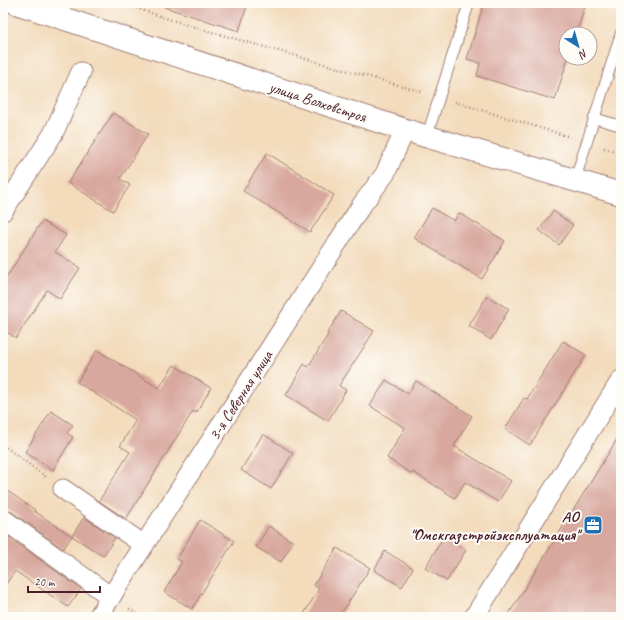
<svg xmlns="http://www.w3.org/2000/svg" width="624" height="620" font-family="Caveat,sans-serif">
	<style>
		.building { fill: #d8a79d }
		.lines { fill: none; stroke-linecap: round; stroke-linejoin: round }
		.lane-casing { stroke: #9e7d74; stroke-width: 12 }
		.street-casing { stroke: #9e7d74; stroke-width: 21 }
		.secondary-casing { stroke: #9e7d74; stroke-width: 24 }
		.path { stroke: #9e7d74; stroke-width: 2.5; stroke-dasharray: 1 3; stroke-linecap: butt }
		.lane { stroke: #fff; stroke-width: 10 }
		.street { stroke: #fff; stroke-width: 19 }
		.secondary { stroke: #fff; stroke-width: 22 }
		.labels { text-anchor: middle; stroke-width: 4; stroke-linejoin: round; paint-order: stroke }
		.street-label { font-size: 16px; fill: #4a1f2b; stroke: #fdfcf7 }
		.poi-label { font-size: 16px; font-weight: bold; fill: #4a1f2b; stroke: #fdfcf7; text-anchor: end }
	</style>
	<rect width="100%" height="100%" fill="#fdfcf7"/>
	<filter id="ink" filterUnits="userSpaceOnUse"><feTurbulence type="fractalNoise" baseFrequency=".025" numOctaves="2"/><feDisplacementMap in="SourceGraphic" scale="8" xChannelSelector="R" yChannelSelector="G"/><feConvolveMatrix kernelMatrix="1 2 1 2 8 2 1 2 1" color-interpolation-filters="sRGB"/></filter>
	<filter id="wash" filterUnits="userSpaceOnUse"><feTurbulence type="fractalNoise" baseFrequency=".012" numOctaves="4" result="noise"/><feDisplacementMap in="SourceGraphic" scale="16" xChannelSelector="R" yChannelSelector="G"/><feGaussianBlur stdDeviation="0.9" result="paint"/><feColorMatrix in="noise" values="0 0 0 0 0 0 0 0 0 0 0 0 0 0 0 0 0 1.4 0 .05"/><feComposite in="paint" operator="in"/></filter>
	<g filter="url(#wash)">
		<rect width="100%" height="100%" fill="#f3dbbc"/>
		<g id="blocks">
			<g class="building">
				<path d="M165,3H248L239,31L164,7Z"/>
				<path d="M484,3H586L576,34H566V58H568L555,100L477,76L480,63L467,59Z"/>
				<path d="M113,113L148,134L120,179L130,185L113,211L68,183Z"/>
				<path d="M267,153L334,195L310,232L243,191Z"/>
				<path d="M432,208L454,221L459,213L505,241L482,279L414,238Z"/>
				<path d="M553,211L573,225L559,245L539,230Z"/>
				<path d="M42,221L66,235L55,252L80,268L60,299L47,290L16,338L3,330V283Z"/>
				<path d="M487,296L509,309L491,340L469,326Z"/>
				<path d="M341,311L374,331L339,386L346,390L328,421L286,395L304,364L308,367L328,335L327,334Z"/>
				<path d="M563,341L586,355L530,445L505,429L524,398L527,399Z"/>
				<path d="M97,350L159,388L174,365L211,388L196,413L193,411L126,519L99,501L130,452L120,446L136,420L77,382Z"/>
				<path d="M386,380L408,394L416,381L472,416L454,446L511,481L498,502L465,482L455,498L413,472L412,474L387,458L405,428L370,406Z"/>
				<path d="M51,411L73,425L67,433L73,437L53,470L25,452Z"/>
				<path d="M621,433V617H507Z"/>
				<path d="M263,434L293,453L271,489L241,470Z"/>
				<path d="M3,488L35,510L34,511L72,536L63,549L9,510L3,508Z"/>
				<path d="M84,517L115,538L103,556L72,536Z"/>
				<path d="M200,520L234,541L192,609L164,592L182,562L177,559Z"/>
				<path d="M269,526L293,542L281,562L256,547Z"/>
				<path d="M3,533L81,589L68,607L15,571L3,588Z"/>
				<path d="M444,536L466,550L447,581L425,568Z"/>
				<path d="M337,548L370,568L339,617H302L319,589L314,585Z"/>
				<path d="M385,551L413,568L402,587L374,570Z"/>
			</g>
		</g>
	</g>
	<g filter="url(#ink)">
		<use href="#blocks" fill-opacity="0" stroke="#9e7d74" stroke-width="1"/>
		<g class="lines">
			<defs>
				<g id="lane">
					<path d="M594,118L621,126"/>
					<path d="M427,136L469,3"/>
					<path d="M575,180L621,33"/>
				</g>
				<g id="street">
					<path d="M3,211L53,134L81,72"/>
					<path d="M63,489L144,545"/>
					<path d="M3,519L111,597"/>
					<path d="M98,617L361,206L385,174L405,130"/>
					<path d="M474,617L621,380"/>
				</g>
				<path id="secondary" d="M16,3L405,130L621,194"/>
			</defs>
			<use href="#lane" class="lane-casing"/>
			<use href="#street" class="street-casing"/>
			<use href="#secondary" class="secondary-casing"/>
			<g class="path">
				<path d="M121,3L187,25L423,92"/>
				<path d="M455,102L570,137"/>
				<path d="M604,148L621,153"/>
				<path d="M3,445L46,477"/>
				<path d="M129,609L142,617"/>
			</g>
			<use href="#lane" class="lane"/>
			<use href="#street" class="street"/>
			<use href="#secondary" class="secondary"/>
		</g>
	</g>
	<defs>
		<symbol id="office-square" viewBox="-11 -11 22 22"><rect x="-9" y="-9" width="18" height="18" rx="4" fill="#1f6fb2" stroke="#fdfcf7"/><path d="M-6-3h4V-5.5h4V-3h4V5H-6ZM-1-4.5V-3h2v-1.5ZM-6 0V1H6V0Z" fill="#fff"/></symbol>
	</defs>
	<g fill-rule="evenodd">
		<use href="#office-square" x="582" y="514" width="22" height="22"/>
	</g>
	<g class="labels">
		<g class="street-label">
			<text transform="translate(318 101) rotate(18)" y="6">улица Волховстроя</text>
			<text transform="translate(240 395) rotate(-57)" y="6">3-я Северная улица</text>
		</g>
		<g class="poi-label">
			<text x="579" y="522">АО<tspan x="579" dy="18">"Омскгазстройэксплуатация"</tspan></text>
		</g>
	</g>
	<rect width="624" height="620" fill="none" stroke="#fdfcf7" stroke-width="16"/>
	<g transform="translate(578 46) rotate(143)"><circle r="19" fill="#fdfcf7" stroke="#b5a4a5"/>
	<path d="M0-3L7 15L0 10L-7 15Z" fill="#1f6fb2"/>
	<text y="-6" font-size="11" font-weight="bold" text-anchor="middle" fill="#4a1f2b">N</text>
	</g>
	<path d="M28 586v6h72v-6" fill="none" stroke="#4a1f2b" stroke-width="2"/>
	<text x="34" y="586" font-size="12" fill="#4a1f2b" stroke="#fdfcf7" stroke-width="3" paint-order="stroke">20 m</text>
</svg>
